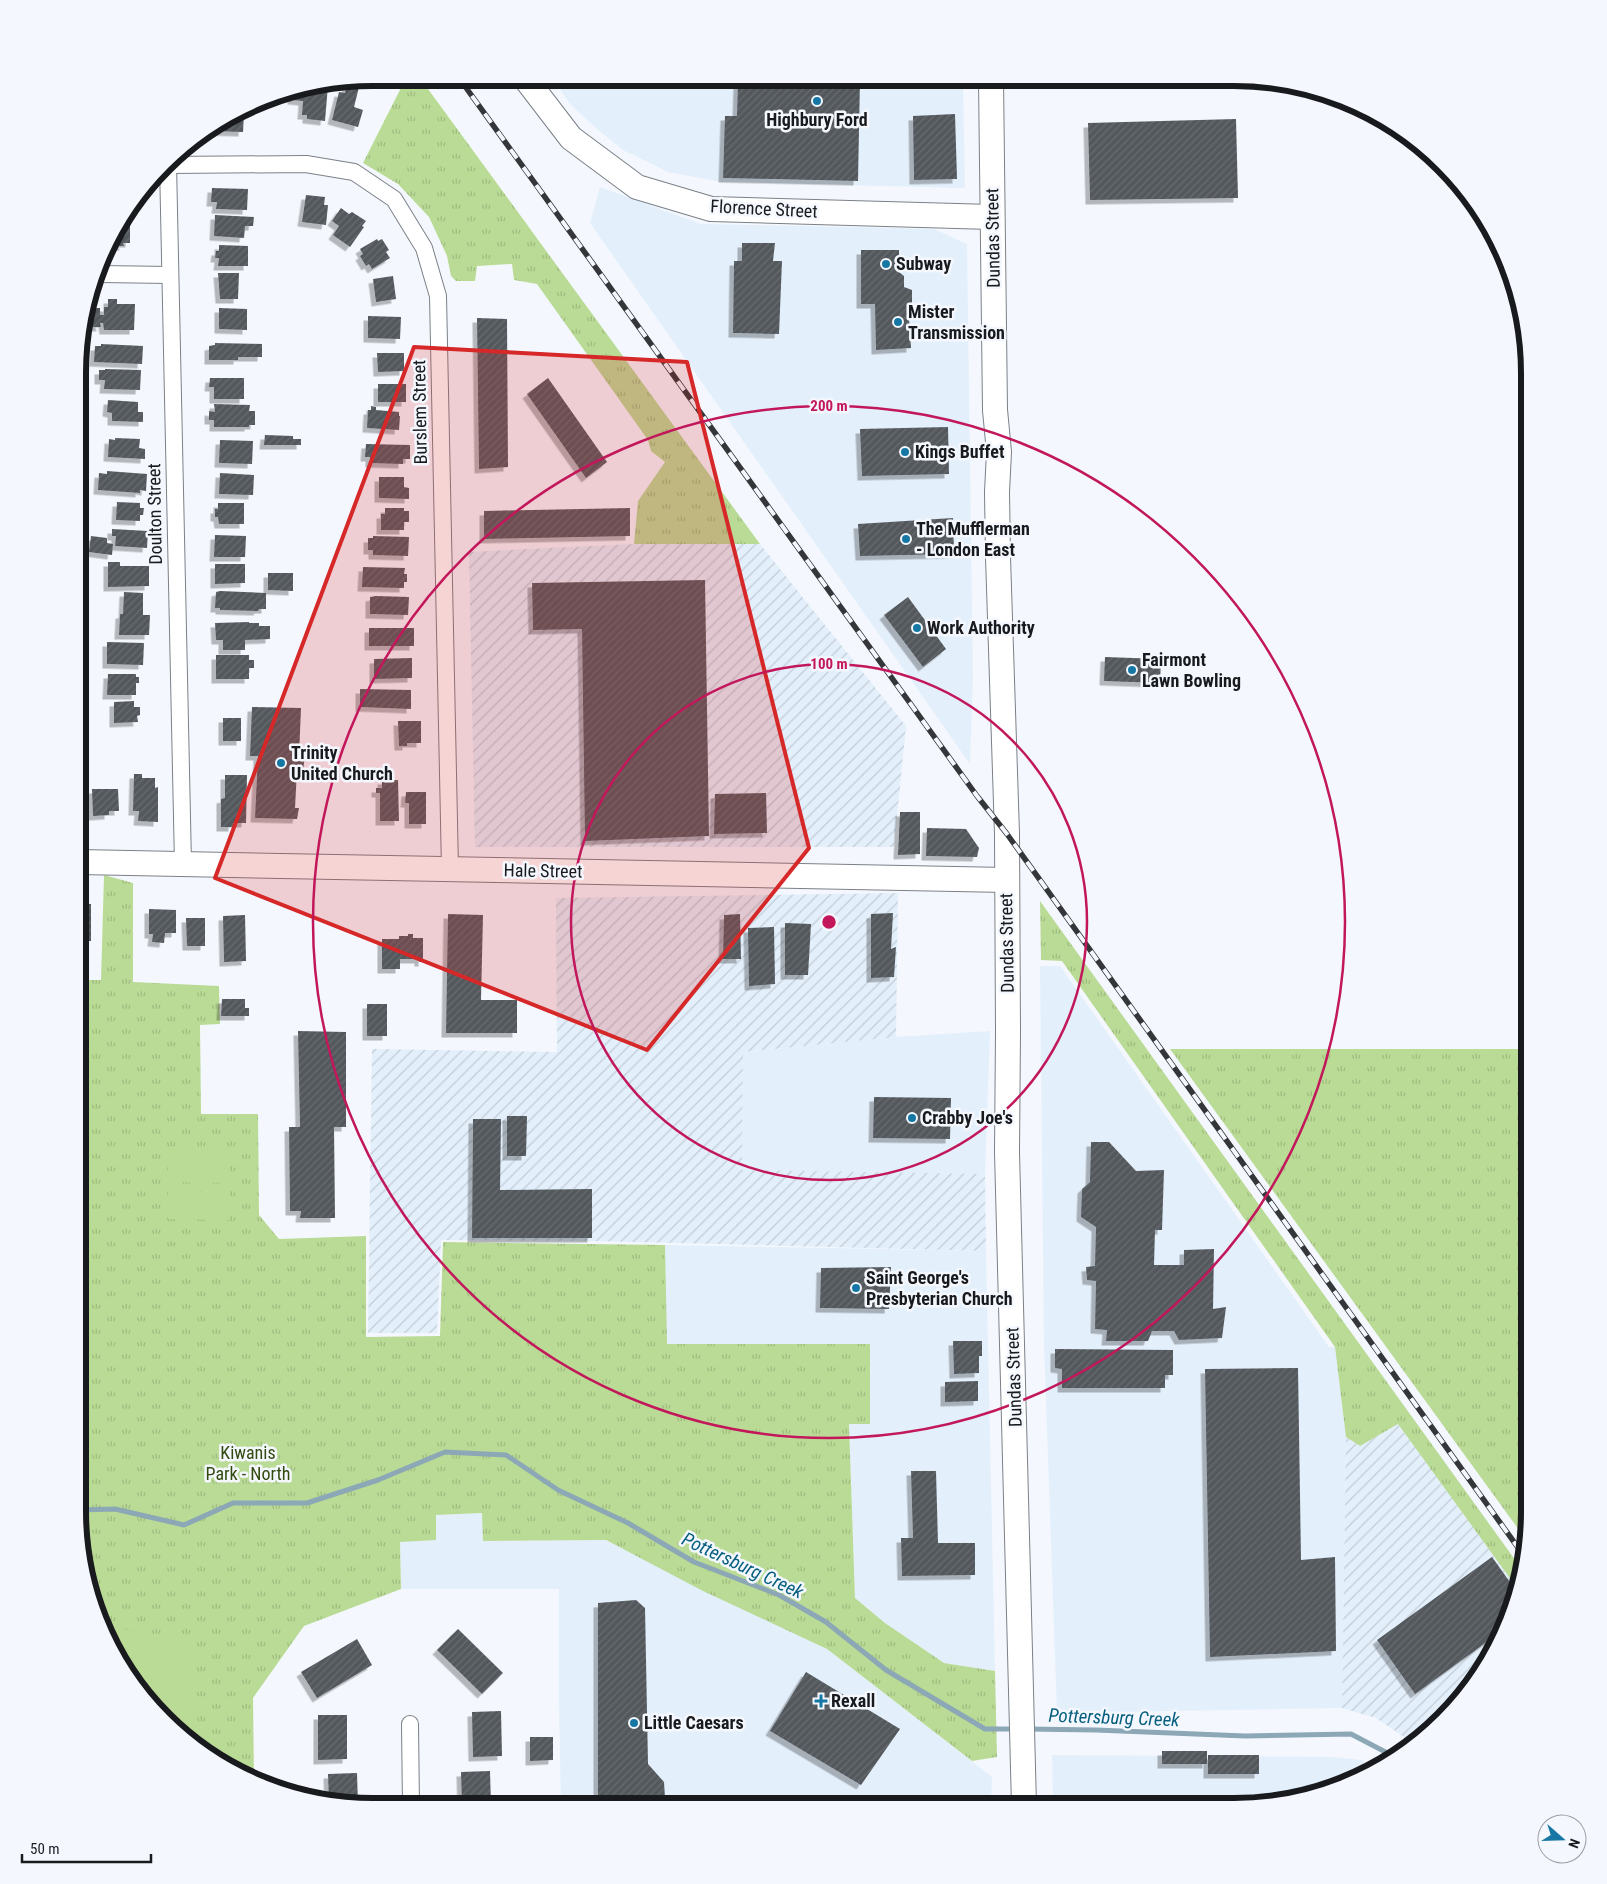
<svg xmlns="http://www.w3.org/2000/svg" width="1607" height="1884" font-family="'Roboto Condensed',sans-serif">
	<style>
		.built { fill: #e3effb }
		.industrial { fill: url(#industrial-furrows) }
		.grass { fill: url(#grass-tufts) }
		.garden { fill: #badb95 }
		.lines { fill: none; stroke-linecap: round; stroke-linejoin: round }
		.stream { stroke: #8ca7b5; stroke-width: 5 }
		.building { fill: url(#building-hatch); filter: url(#shadow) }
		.street-casing { stroke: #7b8187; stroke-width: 18 }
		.secondary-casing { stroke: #7b8187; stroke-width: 26 }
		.street { stroke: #fff; stroke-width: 16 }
		.secondary { stroke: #fff; stroke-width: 24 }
		.rail-casing { stroke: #343639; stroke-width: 5.5 }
		.rail { stroke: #f4f8fe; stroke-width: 4; stroke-dasharray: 11; stroke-linecap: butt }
		.marked { fill: #d62828; fill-opacity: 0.2; stroke: #d62828; stroke-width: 4; stroke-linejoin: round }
		.ring { fill: none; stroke: #c2185b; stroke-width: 2.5 }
		.poi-dot { fill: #1677a4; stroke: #f4f8fe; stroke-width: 2 }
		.labels { text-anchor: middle; stroke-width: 5; stroke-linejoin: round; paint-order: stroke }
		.poi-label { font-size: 18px; font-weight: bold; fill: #181a1d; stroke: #f4f8fe; text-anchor: start }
		.street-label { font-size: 18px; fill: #181a1d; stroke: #f4f8fe }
		.park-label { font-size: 18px; fill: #334a0e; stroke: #f4f8fe }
		.water-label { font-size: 19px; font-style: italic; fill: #075f7e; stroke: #f4f8fe }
		.rim { fill: none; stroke: #181a1d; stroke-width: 6 }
		.centre { fill: #c2185b; stroke: #f4f8fe; stroke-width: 2.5 }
		.ring-label { font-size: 15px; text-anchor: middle; font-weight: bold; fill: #c2185b; stroke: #f4f8fe; stroke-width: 5; stroke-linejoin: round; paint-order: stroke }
	</style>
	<defs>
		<pattern id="industrial-furrows" width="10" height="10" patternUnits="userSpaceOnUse" patternTransform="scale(1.25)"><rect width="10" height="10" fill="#e3effb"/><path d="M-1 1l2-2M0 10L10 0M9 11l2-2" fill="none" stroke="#c2ccd7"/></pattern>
		<pattern id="grass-tufts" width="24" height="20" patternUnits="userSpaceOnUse" patternTransform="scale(1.25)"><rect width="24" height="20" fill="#badb95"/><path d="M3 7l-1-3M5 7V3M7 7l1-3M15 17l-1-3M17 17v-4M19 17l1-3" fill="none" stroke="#9fbb80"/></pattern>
		<pattern id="building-hatch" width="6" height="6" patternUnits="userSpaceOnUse" patternTransform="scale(1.25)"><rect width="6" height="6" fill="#53585d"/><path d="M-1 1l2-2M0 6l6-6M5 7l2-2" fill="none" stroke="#686c70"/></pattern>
		<filter id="shadow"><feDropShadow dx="-4.5" dy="4.5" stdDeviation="0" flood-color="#0004"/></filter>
	</defs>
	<rect width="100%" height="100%" fill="#f4f8fe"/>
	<g class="built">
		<path d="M552,78L963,79L965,188L721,182L668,172L623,150L598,130L571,105Z"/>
		<path d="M600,187L701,224L934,229L967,244L973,678L970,764L590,223Z"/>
		<path d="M1040,966H1060L1329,1347H1335L1346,1437L1342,1708L1057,1713L1044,1345Z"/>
		<path d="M990,1031L985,1174L742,1171L743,1052L896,1037Z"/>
		<path d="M665,1245L986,1251L995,1671L944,1663L885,1623L855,1598L849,1423L870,1424V1344L666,1345Z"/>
		<path d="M483,1513V1541L605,1540L827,1649L992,1777L991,1806H561L559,1704V1589H401L400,1542L436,1539L435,1515Z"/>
		<path d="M1052,1755L1332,1757L1362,1760L1377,1769L1329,1791L1253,1806H1053Z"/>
	</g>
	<g class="industrial">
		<path d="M634,544H760L906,726L894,847H475L469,552Z"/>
		<path d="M898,893L896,1037L743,1052L742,1170L985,1174L986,1251L595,1241L441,1240L437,1333H368L372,1049L557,1052L556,898Z"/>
		<path d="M1398,1424L1517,1588L1514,1606L1490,1659L1443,1720L1413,1743L1376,1718L1342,1708L1346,1437L1360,1446Z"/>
	</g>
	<g class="grass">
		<path d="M406,78H420L760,544H634L638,501L665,462L651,451L648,440L537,284L514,280L512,264L477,266L475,281H456L451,276L447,256L429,217L398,184L363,163Z"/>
		<path d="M104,875L133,883V982L219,986L220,1024L200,1025L201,1114H258L259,1215L279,1239L366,1236V1337L440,1336L443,1242L665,1245L667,1344H870V1424H849L855,1598L885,1623L944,1663L995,1671L997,1757L972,1761L827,1649L703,1591L606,1540L483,1541L482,1513L436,1515V1540L400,1542L401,1589L304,1626L253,1698L254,1780L225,1767L164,1720L117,1659L88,1588L78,1511L79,980H101Z"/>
		<path d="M1040,901L1521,1568L1517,1588L1398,1424L1360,1446L1346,1437L1335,1347L1062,961L1041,960Z"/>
		<path d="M1170,1049H1529V1530L1527,1541Z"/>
	</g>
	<g class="garden">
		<path d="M168,1153L230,1154V1183L168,1182Z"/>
		<path d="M168,1191L230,1192V1220L168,1219Z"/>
		<path d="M104,1626L191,1641V1741L164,1720L117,1659Z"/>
	</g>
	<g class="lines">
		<g class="stream">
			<path d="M78,1510L115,1509L184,1525L233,1503H307L378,1480L445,1452L506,1455L558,1490L628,1523L694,1562L779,1595L826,1622L886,1670L985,1729H1016"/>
			<path d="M1027,1729L1096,1730L1245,1736L1351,1734L1395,1757"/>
		</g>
	</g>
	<g class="building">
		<path d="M738,79H860L858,181L723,178L725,116H737Z"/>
		<path d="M1090,80H1124V81L1090,83Z"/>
		<path d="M347,84L359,87L354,107L363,110L358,127L332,120L339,92L345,93Z"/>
		<path d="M328,85L325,121L307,119V115H302L303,101L292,100L293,91Z"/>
		<path d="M244,113L243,132L212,131L242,114Z"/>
		<path d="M955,114L957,179L914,180L913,116Z"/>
		<path d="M1236,119L1238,198L1090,200L1088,123Z"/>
		<path d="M212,188L248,189L247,210L216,209L217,202H211Z"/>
		<path d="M306,195L325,197L324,205H328L326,225L302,222Z"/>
		<path d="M341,208L349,214L352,212L366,221L362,226L364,227L350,247L333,235L339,226L332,221Z"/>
		<path d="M215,215L254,217L253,226H245L244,238L214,236Z"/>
		<path d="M120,222H130V243H123L124,246H116V242H111Z"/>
		<path d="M377,239L378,241L382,239L389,250L386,252L390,258L372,269L369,264L366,266L360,256L363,254L360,249Z"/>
		<path d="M742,243H775L773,261H782L779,334L733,333L734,261H742Z"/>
		<path d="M219,245L248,246V266H218L219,258H215L216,251H219Z"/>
		<path d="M861,250H899V272L904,276V287L912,290V305L908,303L911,348L876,350L875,304H861Z"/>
		<path d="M218,273H239L238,299H220Z"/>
		<path d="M393,276L396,299L376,302L373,279Z"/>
		<path d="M108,299H117V304H135L134,330H104L103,323H100L101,327H83L89,308H100V315H104V307H108Z"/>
		<path d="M219,308L247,309V330L219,329Z"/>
		<path d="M368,316L401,317L400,339L368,338Z"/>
		<path d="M477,318L507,319L508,467L479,469Z"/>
		<path d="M215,343L262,344V357H238V360H209V346L215,345Z"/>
		<path d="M101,344L143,346L142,364L94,362L95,346H101Z"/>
		<path d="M377,353H404V371L378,372Z"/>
		<path d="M105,369L141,370L140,390L104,389L105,380H99V370H105Z"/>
		<path d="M210,378H244V399H214V387H209Z"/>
		<path d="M548,378L607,462L586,478L527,394Z"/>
		<rect x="378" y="384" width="28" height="18"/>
		<path d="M108,400L138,402V412H143V422L112,421V413L107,412Z"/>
		<path d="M214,404L250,405L249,411H255V425H249V427H214V420H209V411L215,412Z"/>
		<path d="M371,406L376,407V410L399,412V416H400L399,430L367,428L368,410H371Z"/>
		<path d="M948,427L949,474L862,476L860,429Z"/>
		<path d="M265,435L293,436V439H301V445H264Z"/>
		<path d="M115,438L140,439L139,448L145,449V459L108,457L109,439L115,440Z"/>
		<path d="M220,440L253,441L252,464L219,463Z"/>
		<path d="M366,444L410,445V459H403V464L370,463V457H365Z"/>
		<path d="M107,471L147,474L146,491L140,490V493L98,490L99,473L107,474Z"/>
		<path d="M220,473L254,475L253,495L219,494Z"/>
		<path d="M379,477H404V487L409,488V499L379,498Z"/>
		<path d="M117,502L140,503V508H144L143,515H140V521L116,520Z"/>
		<path d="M218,503H244V524H219L218,517H215V509H218Z"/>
		<path d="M385,508H404V511H409V522H404V530H381V514H385Z"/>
		<path d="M630,508V536L484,539V511Z"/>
		<path d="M953,518L954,554L860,556L858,524Z"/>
		<path d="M112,529L148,531L147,548L115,546L116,536H112Z"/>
		<path d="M215,535L246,536L245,557H214Z"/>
		<path d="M91,536L107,538V543L113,544L112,555L89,552Z"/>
		<path d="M373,536L409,537L408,556L373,555V550H368V538H373Z"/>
		<path d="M108,562H120V566H149V586L108,587Z"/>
		<path d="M215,564H245V583L215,584Z"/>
		<path d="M363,567L405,568L404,574H407V582H404V588L362,587Z"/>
		<path d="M268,573H293V591L268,590Z"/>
		<path d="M705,580L709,836L585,841L582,629L533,630L532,583Z"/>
		<path d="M220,591L266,593V609H259L258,611L220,610V608H215L216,592Z"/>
		<path d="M124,592L143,593V615H150L149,635H119L120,614H123Z"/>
		<path d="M376,596L409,597L408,615L370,614V597Z"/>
		<path d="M908,597L946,649L923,667L884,615Z"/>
		<path d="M249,622V623H259V626H270V639L245,640V650H223V640H216L215,623Z"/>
		<rect x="369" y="628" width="45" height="18"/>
		<path d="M107,642L144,643L143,665L107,664Z"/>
		<path d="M216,655H249V660H254V668H249V679H216Z"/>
		<path d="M1105,657L1161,659L1160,683L1104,681Z"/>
		<path d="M412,658V678L374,679V659Z"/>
		<path d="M108,674H136V677H139V683H136V695H107Z"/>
		<path d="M360,689L411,690V709L360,707Z"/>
		<path d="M134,701V707H140V715L137,716L138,722L114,723V702Z"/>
		<path d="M252,707L301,708L299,756H305L303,770H297L295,808H299L297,819L255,818L258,756H250Z"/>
		<rect x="223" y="718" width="18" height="23"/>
		<path d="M398,721H421V743H407V746H399Z"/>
		<path d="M134,774H142V778H155V788L158,787V822L138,821L139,811H133Z"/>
		<path d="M225,775H247L246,823H233V827H221V799L225,798Z"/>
		<path d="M382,780H398L399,821H380V793H376V788H382Z"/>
		<rect x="79" y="785" width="4" height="30"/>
		<path d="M92,789H118L119,811H109V815L93,816Z"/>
		<path d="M406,792H426V824H409V803H405Z"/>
		<path d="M766,793L767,833L714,834L715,794Z"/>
		<path d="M900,812H920V854L898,855Z"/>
		<path d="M927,828L966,829L979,848L977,857L926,856Z"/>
		<path d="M79,898H83V904H91V941H79Z"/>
		<path d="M149,909L176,910V933H165L164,943L152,942L153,934H149Z"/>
		<path d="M893,913L891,949L896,947L894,977L871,978V914Z"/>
		<path d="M448,914L483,915L481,1000H517V1033H446Z"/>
		<path d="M740,914L741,959H723L724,915Z"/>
		<path d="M245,915L246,961L224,962L223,916Z"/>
		<path d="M186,918H205V946H187Z"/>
		<path d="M785,923L811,924L808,975H785Z"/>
		<path d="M774,927L775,984L749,986L748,928Z"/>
		<path d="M408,934H413V938H423V962H419V959H400V969H382V939H399V936H408Z"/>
		<path d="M222,999H245V1008H249V1016H221Z"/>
		<rect x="367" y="1004" width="20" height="32"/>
		<path d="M298,1031L346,1032V1127H334L335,1218H300L301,1211H290L289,1127H300Z"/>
		<path d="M874,1097L951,1098L950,1139L873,1138Z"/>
		<path d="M507,1116H527L526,1156H507Z"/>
		<path d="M473,1119H501L500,1190L592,1189V1238H472Z"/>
		<path d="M1091,1142H1109L1136,1171L1164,1170L1162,1230H1155L1154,1265H1184V1250L1214,1249L1213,1309L1226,1307L1222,1338L1179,1340L1174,1331H1152L1148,1341H1106L1107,1330L1095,1329L1096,1281L1087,1280L1086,1267L1095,1266L1096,1227L1081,1217L1082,1189L1090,1182Z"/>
		<path d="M891,1267L889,1309L820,1308L821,1268Z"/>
		<path d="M953,1341H982V1356H979V1373L954,1374Z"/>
		<path d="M1055,1349L1173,1350V1375H1165V1388H1062V1369L1055,1368Z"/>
		<path d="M1298,1368L1301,1560L1335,1557L1336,1651L1210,1657L1205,1369Z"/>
		<path d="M978,1381V1401L945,1402V1382Z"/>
		<path d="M911,1471H936L938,1543H975V1575L902,1576L901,1538H913Z"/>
		<path d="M1492,1557L1517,1592L1514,1606L1494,1649L1488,1641L1415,1694L1377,1640Z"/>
		<path d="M636,1600L645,1608L648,1764L664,1782L665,1798L714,1796L726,1806H581V1803L598,1802V1603Z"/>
		<path d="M458,1629L503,1673L482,1694L437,1650Z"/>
		<path d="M357,1639L372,1665L317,1698L301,1672Z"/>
		<path d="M806,1672L900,1729L861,1785L770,1731Z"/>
		<path d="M501,1711L502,1756L473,1757L472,1712Z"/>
		<path d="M318,1715H347V1759L318,1760Z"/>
		<path d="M530,1737H553V1760L530,1761Z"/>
		<rect x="1162" y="1751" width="45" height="13"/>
		<rect x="1208" y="1755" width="51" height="19"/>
		<path d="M490,1771L491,1806H462L461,1772Z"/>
		<path d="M357,1773L358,1806L329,1801L328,1774Z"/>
	</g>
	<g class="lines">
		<defs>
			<g id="street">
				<path d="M168,164L183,864"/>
				<path d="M168,165L306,164L354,172L394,199L424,248L438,296L450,869"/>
				<path d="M100,274L170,275"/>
				<path d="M410,1724L411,1806"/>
			</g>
			<g id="secondary">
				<path d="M525,78L571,138L637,187L711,209L992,217"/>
				<path d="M991,79L995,410L999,452L997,492L998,557L1007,834L1008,1032L1007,1152L1024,1806"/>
				<path d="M79,862L1007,880"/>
			</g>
		</defs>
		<use href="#street" class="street-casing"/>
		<use href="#secondary" class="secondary-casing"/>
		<use href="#street" class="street"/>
		<use href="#secondary" class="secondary"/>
		<defs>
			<path id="rail" d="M459,78L977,796L1007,834L1524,1556"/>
		</defs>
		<use href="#rail" class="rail-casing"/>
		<use href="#rail" class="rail"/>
	</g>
	<path class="marked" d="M414,347L687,362L809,848L647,1050L215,878Z"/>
	<g class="ring">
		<circle cx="829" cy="922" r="258"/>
		<circle cx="829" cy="922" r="516"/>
	</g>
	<g class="poi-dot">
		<circle cx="817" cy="101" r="5"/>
		<circle cx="886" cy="264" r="5"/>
		<circle cx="898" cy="322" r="5"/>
		<circle cx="905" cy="452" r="5"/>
		<circle cx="906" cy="539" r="5"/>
		<circle cx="917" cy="628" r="5"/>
		<circle cx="1132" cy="670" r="5"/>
		<circle cx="281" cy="763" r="5"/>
		<circle cx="912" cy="1118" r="5"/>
		<circle cx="856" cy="1288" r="5"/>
		<path d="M818.5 1693.5h5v5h5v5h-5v5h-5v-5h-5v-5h5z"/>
		<circle cx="634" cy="1723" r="5"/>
	</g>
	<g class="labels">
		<g class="poi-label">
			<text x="817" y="126" text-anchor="middle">Highbury Ford</text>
			<text x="896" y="270">Subway</text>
			<text x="908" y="318">Mister<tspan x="908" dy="21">Transmission</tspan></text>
			<text x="915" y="458">Kings Buffet</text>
			<text x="916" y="535">The Mufflerman<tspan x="916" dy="21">- London East</tspan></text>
			<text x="927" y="634">Work Authority</text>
			<text x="1142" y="666">Fairmont<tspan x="1142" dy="21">Lawn Bowling</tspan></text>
			<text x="291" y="759">Trinity<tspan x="291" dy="21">United Church</tspan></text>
			<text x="922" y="1124">Crabby Joe's</text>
			<text x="866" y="1284">Saint George's<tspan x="866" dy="21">Presbyterian Church</tspan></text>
			<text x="831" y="1707">Rexall</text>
			<text x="644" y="1729">Little Caesars</text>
		</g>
		<g class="street-label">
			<text transform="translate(764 209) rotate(3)" y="6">Florence Street</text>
			<text transform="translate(993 238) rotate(-91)" y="6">Dundas Street</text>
			<text transform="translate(420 412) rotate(-91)" y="6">Burslem Street</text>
			<text transform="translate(155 514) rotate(-91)" y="6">Doulton Street</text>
			<text transform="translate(543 871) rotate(1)" y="6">Hale Street</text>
			<text transform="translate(1007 943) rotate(-91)" y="6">Dundas Street</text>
			<text transform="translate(1014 1377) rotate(-92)" y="6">Dundas Street</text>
		</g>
		<g class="park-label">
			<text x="248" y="1459">Kiwanis<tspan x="248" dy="21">Park - North</tspan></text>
		</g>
		<g class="water-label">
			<text transform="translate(743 1565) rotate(25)" y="7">Pottersburg Creek</text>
			<text transform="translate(1114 1717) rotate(2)" y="7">Pottersburg Creek</text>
		</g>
	</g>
	<path d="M0 0H1607V1884H0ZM373 86H1234A287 287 0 0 1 1521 373V1511A287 287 0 0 1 1234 1798H373A287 287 0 0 1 86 1511V373A287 287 0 0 1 373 86Z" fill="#f4f8fe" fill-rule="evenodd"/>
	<path class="rim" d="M373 86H1234A287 287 0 0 1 1521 373V1511A287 287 0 0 1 1234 1798H373A287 287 0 0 1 86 1511V373A287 287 0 0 1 373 86Z"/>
	<circle cx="829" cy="922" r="8" class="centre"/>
	<g class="ring-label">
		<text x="829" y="411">200 m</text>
		<text x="829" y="669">100 m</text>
	</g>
	<g transform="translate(1562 1839) rotate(110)"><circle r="24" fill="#f4f8fe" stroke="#9c9fa4"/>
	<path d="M0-4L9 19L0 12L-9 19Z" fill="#1677a4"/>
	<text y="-8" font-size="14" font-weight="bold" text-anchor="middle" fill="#181a1d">N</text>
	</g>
	<path d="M22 1854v8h129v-8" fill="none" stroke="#181a1d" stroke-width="2.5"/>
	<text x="30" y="1854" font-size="15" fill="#181a1d" stroke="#f4f8fe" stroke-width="4" paint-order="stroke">50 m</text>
</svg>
